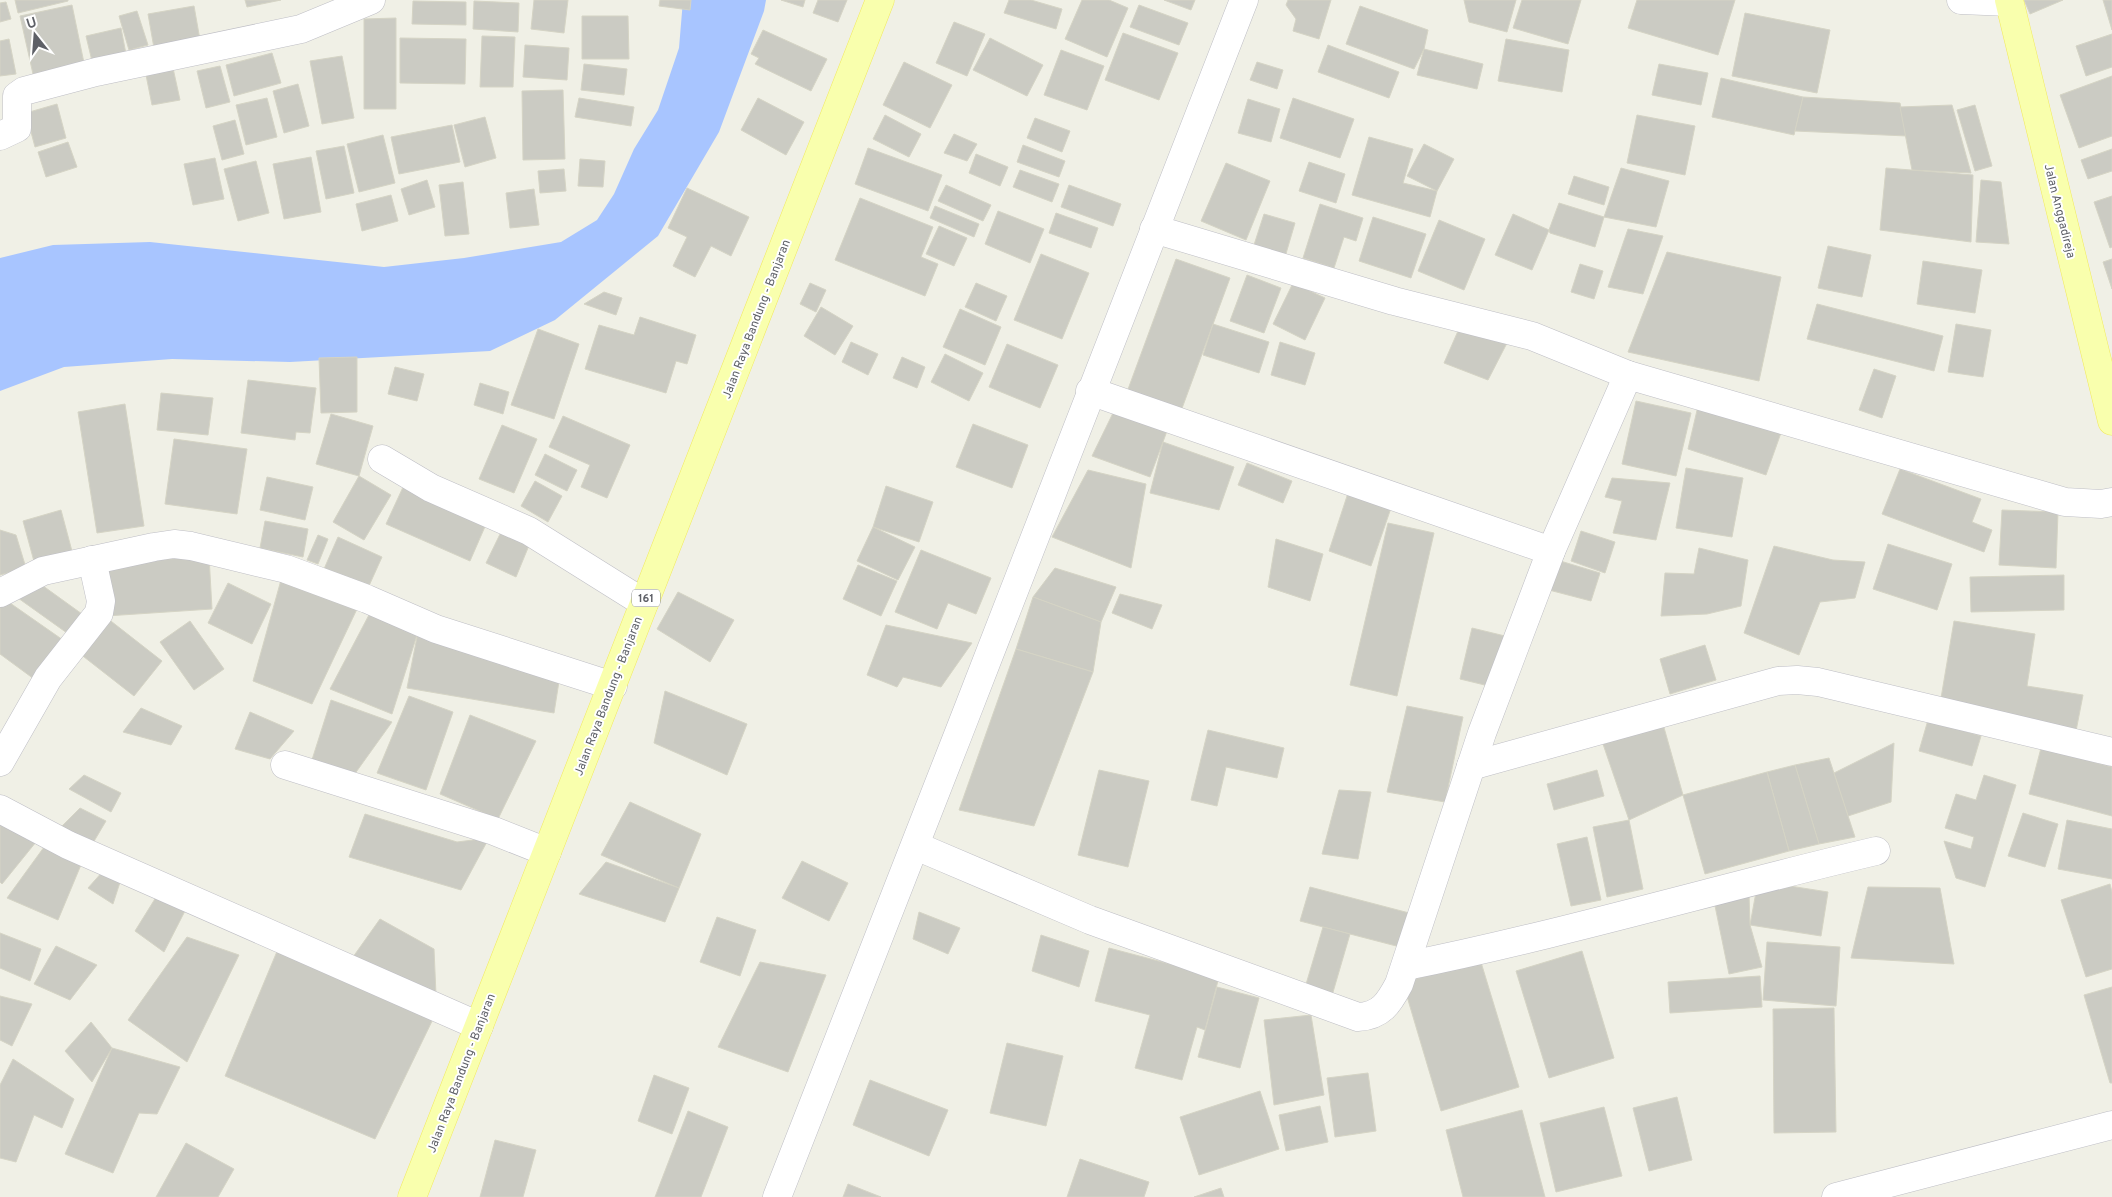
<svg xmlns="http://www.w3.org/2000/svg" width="2112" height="1197" font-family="Overpass,sans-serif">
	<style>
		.water { fill: #a8c5ff }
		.building { fill: #cbcbc3; stroke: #d5d4c5 }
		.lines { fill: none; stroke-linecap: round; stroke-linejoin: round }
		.minor-casing { stroke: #bebec5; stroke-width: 29 }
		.major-casing { stroke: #f2ea5e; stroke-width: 29 }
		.minor { stroke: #fff; stroke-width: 28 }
		.major { stroke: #f9ffad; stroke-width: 28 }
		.labels { text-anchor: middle; stroke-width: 4; stroke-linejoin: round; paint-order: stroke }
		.shield { fill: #fff; stroke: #8e9095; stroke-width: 1 }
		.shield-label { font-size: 11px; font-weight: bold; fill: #5e6067 }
		.street-label { font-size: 12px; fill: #5e6067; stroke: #fff }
	</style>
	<rect width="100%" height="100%" fill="#f0f0e6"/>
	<path class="water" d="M683,0H766L764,11L719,132L658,236L555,320L490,351L290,362L172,359L64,367L0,391V258L53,245L150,242L384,267L464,258L561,242L597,220L614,194L634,149L658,110L679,48Z"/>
	<g class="building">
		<path d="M15,0H68V1L18,13Z"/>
		<path d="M245,0H281L247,7Z"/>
		<path d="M534,0H568L564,33L531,29Z"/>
		<path d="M660,0H691L690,10L659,6Z"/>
		<path d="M781,0H805L803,7Z"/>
		<path d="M818,0H847L838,22L813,13Z"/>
		<path d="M1009,0H1031L1062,9L1056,29L1004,13Z"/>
		<path d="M1082,0H1109L1128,8L1107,57L1065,39Z"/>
		<path d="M1164,0H1195L1191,10Z"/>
		<path d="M1288,0H1331L1319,39L1293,31L1296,19L1286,5Z"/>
		<path d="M1464,0H1516L1507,32L1469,22Z"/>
		<path d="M1522,0H1581L1568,44L1513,28Z"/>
		<path d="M1637,0H1735L1718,55L1628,28Z"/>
		<path d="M2024,0H2063L2030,14Z"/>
		<path d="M2103,0H2112V30Z"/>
		<path d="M413,1L466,2V25L412,24Z"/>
		<path d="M474,1L519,3L518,32L473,29Z"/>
		<path d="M6,2L11,19L0,22V3Z"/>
		<path d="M72,5L84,63L33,74L20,16Z"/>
		<path d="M1139,5L1188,23L1179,45L1130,27Z"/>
		<path d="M194,6L200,40L154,48L148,14Z"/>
		<path d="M1360,6L1428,30L1424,49L1414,69L1346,44Z"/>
		<path d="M137,11L148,45L129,50L119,16Z"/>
		<path d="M1745,13L1830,30L1817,93L1732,76Z"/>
		<path d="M582,16H628L629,59H582Z"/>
		<path d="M396,18V109H364V19Z"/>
		<path d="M954,22L985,34L967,76L936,63Z"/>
		<path d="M121,28L126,54L92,61L86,36Z"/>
		<path d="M763,30L827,59L811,91L755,64L759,58L751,54Z"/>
		<path d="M1123,33L1178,53L1159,100L1105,80Z"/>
		<path d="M2112,34V67L2086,76L2076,46Z"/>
		<path d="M482,36L515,37L513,87H480Z"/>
		<path d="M400,38L466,39L465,84L400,83Z"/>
		<path d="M990,38L1043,65L1027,96L973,70Z"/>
		<path d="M9,39L16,74L0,76V41Z"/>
		<path d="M1506,39L1569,50L1562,92L1498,81Z"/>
		<path d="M525,45L569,48L567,80L523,77Z"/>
		<path d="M1328,45L1399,72L1389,98L1318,72Z"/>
		<path d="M1424,49L1483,64L1477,89L1417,75Z"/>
		<path d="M1061,50L1104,66L1087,110L1044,95Z"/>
		<path d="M272,53L281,83L234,96L226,65Z"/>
		<path d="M342,56L354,118L322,124L310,61Z"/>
		<path d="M171,59L180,100L152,105L144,65Z"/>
		<path d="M904,62L952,85L930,128L883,105Z"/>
		<path d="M1257,62L1283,70L1277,89L1250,80Z"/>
		<path d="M584,64L627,69L624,95L581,90Z"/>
		<path d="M1659,64L1708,73L1701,105L1652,95Z"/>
		<path d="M220,66L230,102L206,108L197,71Z"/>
		<path d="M2112,76V136L2079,148L2060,95Z"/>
		<path d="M1721,78L1803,97L1794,135L1712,117Z"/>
		<path d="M298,84L309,126L284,133L273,91Z"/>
		<path d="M563,90L565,159L523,160L522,91Z"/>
		<path d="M1803,97L1900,103L1907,136L1795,131Z"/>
		<path d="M267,98L277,137L246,145L236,105Z"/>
		<path d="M579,98L634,107L631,126L575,117Z"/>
		<path d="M758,98L804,122L786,155L741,130Z"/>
		<path d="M1293,98L1354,119L1340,158L1280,138Z"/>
		<path d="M1248,99L1280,109L1271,142L1238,133Z"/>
		<path d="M57,104L66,138L35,147L26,113Z"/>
		<path d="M1952,105L1971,173L1912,170L1900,107Z"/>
		<path d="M1975,105L1992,166L1975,171L1957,110Z"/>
		<path d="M885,115L921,134L909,157L873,139Z"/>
		<path d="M1637,115L1695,126L1685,175L1627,163Z"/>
		<path d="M485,117L496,158L465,167L454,125Z"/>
		<path d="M1035,118L1070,131L1062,152L1027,138Z"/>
		<path d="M235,120L244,154L222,160L213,126Z"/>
		<path d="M452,125L460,162L399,174L391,137Z"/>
		<path d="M954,134L977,144L967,161L944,153Z"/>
		<path d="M383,135L395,183L359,192L347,144Z"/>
		<path d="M1369,137L1413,149L1403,183L1437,191L1430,217L1352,195Z"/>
		<path d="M68,142L77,167L46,177L38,152Z"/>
		<path d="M1424,144L1454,159L1437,191L1407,176Z"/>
		<path d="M1023,145L1065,161L1059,177L1017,162Z"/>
		<path d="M344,146L354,193L326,199L316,151Z"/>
		<path d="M868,148L942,175L928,211L855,184Z"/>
		<path d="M2112,149V171L2088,179L2081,160Z"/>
		<path d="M976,154L1008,167L1000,186L969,173Z"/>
		<path d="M311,157L321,212L284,219L273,164Z"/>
		<path d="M215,158L224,199L193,205L184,164Z"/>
		<path d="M580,159L605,161L603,187L578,186Z"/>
		<path d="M256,161L269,213L238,221L224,169Z"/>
		<path d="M1309,162L1345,174L1336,203L1299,191Z"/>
		<path d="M1226,163L1270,181L1246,240L1201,221Z"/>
		<path d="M1621,168L1669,181L1656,227L1604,217Z"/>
		<path d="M1886,168L1973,175L1971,242L1880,230Z"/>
		<path d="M564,169L566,191L540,193L538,171Z"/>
		<path d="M1020,170L1059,184L1052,202L1013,187Z"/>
		<path d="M1574,176L1609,187L1604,205L1568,194Z"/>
		<path d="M427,180L435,207L409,215L401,189Z"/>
		<path d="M1981,180L2001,182L2009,244L1976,242Z"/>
		<path d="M463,182L469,234L445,236L439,185Z"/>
		<path d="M946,185L991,205L983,221L938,201Z"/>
		<path d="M1069,185L1121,204L1113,226L1061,207Z"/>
		<path d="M687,188L749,217L731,256L711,246L695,277L673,266L687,237L668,228Z"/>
		<path d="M534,189L539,225L510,228L506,193Z"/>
		<path d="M391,195L398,221L362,231L356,204Z"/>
		<path d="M2112,196V247L2110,248L2094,202Z"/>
		<path d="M860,198L933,227L921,257L938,264L925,296L835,260Z"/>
		<path d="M1559,203L1604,217L1595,247L1550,233L1549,230Z"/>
		<path d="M1320,204L1363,218L1356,241L1344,237L1334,268L1303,258Z"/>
		<path d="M935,206L979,224L974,237L930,218Z"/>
		<path d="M998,211L1044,229L1030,263L985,244Z"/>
		<path d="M1056,213L1098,228L1091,248L1049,233Z"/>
		<path d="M1264,214L1295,223L1285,257L1253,248Z"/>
		<path d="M1513,214L1549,230L1532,270L1495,255Z"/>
		<path d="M1373,217L1426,234L1411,278L1359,261Z"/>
		<path d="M1439,220L1485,239L1464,290L1418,271Z"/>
		<path d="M939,226L967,238L954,266L926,254Z"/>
		<path d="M1628,229L1663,236L1643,294L1608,287Z"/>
		<path d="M1828,246L1871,255L1862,297L1818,288Z"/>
		<path d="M1667,252L1781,277L1759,381L1628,352Z"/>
		<path d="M1041,254L1089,273L1062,339L1014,320Z"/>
		<path d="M1176,259L1230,278L1181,411L1127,392Z"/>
		<path d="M2112,259V289L2103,262Z"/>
		<path d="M1923,261L1982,270L1975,313L1917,304Z"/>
		<path d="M1580,264L1603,271L1594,299L1571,292Z"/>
		<path d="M1247,275L1281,288L1264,333L1230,321Z"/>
		<path d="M810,283L826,290L816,312L800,304Z"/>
		<path d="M976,283L1007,296L996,321L965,307Z"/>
		<path d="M1293,283L1325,298L1305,340L1273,324Z"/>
		<path d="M604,292L622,298L616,315L584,304Z"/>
		<path d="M1817,304L1943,336L1934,371L1807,339Z"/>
		<path d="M821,307L853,326L835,355L804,336Z"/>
		<path d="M960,309L1001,327L985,365L943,347Z"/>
		<path d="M640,317L696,335L687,364L676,361L666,393L585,369L599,325L634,335Z"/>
		<path d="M1213,324L1269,342L1259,373L1203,355Z"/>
		<path d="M1956,324L1991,330L1983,377L1948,372Z"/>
		<path d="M538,329L579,344L554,419L511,405Z"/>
		<path d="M1458,331L1507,343L1488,380L1444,363Z"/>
		<path d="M851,342L878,354L868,375L842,362Z"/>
		<path d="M1280,342L1315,353L1305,385L1271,375Z"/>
		<path d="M1007,344L1058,365L1040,408L989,387Z"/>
		<path d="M945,354L983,373L969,401L931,382Z"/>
		<path d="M357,357V412L321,413L319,358Z"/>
		<path d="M902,357L925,367L917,388L893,378Z"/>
		<path d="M395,367L424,374L417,401L388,394Z"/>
		<path d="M1874,369L1896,376L1882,418L1859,410Z"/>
		<path d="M248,380L316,388L310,433L296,432L295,440L241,433Z"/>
		<path d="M480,383L509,392L503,414L474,405Z"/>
		<path d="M161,393L213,398L208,435L157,430Z"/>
		<path d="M1636,401L1691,413L1676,476L1622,464Z"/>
		<path d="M125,404L144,526L97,533L78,412Z"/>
		<path d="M1698,406L1782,430L1766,475L1688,449Z"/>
		<path d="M1113,413L1167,431L1150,477L1092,456Z"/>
		<path d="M331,414L373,426L359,476L316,464Z"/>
		<path d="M563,416L630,445L607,498L581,487L590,465L549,447Z"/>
		<path d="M973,424L1028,445L1012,488L956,467Z"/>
		<path d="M502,425L537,439L514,493L479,479Z"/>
		<path d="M174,439L247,449L237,514L165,504Z"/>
		<path d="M1163,442L1234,467L1219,510L1150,493Z"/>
		<path d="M545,454L577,470L567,491L535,475Z"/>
		<path d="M1247,463L1292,481L1283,503L1238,485Z"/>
		<path d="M1686,468L1743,478L1732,537L1676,528Z"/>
		<path d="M1900,469L1981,499L1972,522L1992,530L1984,552L1882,514Z"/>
		<path d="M1088,470L1146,484L1131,568L1052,537Z"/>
		<path d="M359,476L391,495L364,540L333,522Z"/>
		<path d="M267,477L313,487L305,520L260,510Z"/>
		<path d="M1612,478L1670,483L1656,540L1613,533L1622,501L1605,497Z"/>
		<path d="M535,481L562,496L548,522L521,506Z"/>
		<path d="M404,485L487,522L470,561L386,524Z"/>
		<path d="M886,486L933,502L919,542L873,527Z"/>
		<path d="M1348,493L1391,508L1371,566L1329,551Z"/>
		<path d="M61,510L73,555L35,565L23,521Z"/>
		<path d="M2002,510L2058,512L2056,568L1999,565Z"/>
		<path d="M265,521L308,529L303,557L260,548Z"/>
		<path d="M1388,523L1434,533L1397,696L1350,685Z"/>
		<path d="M873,527L915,547L898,580L857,561Z"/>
		<path d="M0,530L16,535L26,568L0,575Z"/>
		<path d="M502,530L530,543L516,577L486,563Z"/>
		<path d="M1581,531L1615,542L1605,573L1571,561Z"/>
		<path d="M318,535L328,539L318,564L307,560Z"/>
		<path d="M338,537L382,557L368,588L324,569Z"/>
		<path d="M1276,539L1323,554L1310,601L1268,587Z"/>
		<path d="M1888,544L1952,564L1937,610L1873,589Z"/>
		<path d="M1774,546L1833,560L1865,562L1855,598L1820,602L1799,655L1744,633Z"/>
		<path d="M1699,548L1748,560L1741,606L1707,614L1661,616L1665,573L1694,574Z"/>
		<path d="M921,550L991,578L976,614L948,603L937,629L895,612Z"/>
		<path d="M209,556L212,609L106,616L102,564Z"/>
		<path d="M1557,560L1600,573L1591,601L1549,590Z"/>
		<path d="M858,565L897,581L881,616L843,599Z"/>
		<path d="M1055,568L1116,587L1101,622L1033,597Z"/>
		<path d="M2064,575V610L1971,612L1970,577Z"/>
		<path d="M281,580L357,609L312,704L253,681Z"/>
		<path d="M39,583L82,614L67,633L18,598Z"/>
		<path d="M228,583L271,604L252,644L208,623Z"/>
		<path d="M678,592L734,620L710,662L657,629Z"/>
		<path d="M1120,594L1162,605L1152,629L1112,613Z"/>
		<path d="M0,596L63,640L34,679L0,654Z"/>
		<path d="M1033,597L1101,622L1093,672L1016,649Z"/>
		<path d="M370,613L418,632L392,714L330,689Z"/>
		<path d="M107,618L162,661L134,696L79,653Z"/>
		<path d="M190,621L224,669L194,690L160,642Z"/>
		<path d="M1954,621L2035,634L2027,686L2083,695L2076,731L1939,710Z"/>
		<path d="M886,625L972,643L941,687L903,677L897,687L867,675Z"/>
		<path d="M1472,628L1505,636L1493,687L1460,679Z"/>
		<path d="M418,632L560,675L554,713L407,688Z"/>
		<path d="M1705,645L1716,680L1670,694L1660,659Z"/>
		<path d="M1016,649L1093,672L1034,826L959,810Z"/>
		<path d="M665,691L747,724L727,775L654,743Z"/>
		<path d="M409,696L453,712L426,790L377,773Z"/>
		<path d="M331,700L392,722L354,775L311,763Z"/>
		<path d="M1407,706L1463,717L1445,802L1387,792Z"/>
		<path d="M141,708L182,726L171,745L123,732Z"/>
		<path d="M250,712L294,731L270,759L235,749Z"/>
		<path d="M470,715L536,741L498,819L440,794Z"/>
		<path d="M1928,720L1981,736L1972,766L1919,751Z"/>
		<path d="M1663,724L1683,795L1629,820L1603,744Z"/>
		<path d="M1208,730L1284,748L1277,778L1226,767L1217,806L1191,800Z"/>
		<path d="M1894,743L1891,802L1848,816L1834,773Z"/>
		<path d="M2041,748L2112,767V816L2029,794Z"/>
		<path d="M1829,758L1855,837L1819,844L1795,765Z"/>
		<path d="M1795,765L1819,844L1789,851L1767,772Z"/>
		<path d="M1099,770L1149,781L1128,867L1078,855Z"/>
		<path d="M1597,770L1604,796L1554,810L1547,784Z"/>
		<path d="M1767,772L1789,851L1705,874L1683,795Z"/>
		<path d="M84,775L121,793L111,812L69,789Z"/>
		<path d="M1984,775L2016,785L1985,887L1956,878L1944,841L1971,849L1974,837L1945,828L1956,794L1976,800Z"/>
		<path d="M1339,790L1371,792L1358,859L1322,854Z"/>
		<path d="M630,802L701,834L679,888L601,855Z"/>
		<path d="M80,808L106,821L90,848L58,830Z"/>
		<path d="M2023,813L2058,824L2045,867L2008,856Z"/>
		<path d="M365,814L457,842L489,838L461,890L349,857Z"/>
		<path d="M1629,820L1643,889L1607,897L1593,827Z"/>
		<path d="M2067,820L2112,829V879L2058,869Z"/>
		<path d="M0,825L36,842L2,884L0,882Z"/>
		<path d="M1587,837L1601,900L1571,906L1557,844Z"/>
		<path d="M47,843L83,860L58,920L7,898Z"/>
		<path d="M802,861L848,883L829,921L782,898Z"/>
		<path d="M606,862L679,888L665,922L579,894Z"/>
		<path d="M104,870L122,876L113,904L88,888Z"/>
		<path d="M1758,881L1828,892L1821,936L1750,925Z"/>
		<path d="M2110,884L2112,892V969L2086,977L2061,900Z"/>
		<path d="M1310,887L1413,914L1404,948L1300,921Z"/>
		<path d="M1868,887L1940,888L1954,964L1851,958Z"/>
		<path d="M158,894L187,907L164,952L135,931Z"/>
		<path d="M1749,894L1750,925L1762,967L1729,974L1714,901Z"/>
		<path d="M919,912L960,928L948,954L913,939Z"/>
		<path d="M717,917L756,930L740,976L700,962Z"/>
		<path d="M380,919L434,949L436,995L353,957Z"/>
		<path d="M1323,927L1350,934L1331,999L1304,991Z"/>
		<path d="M0,933L41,949L30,981L0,968Z"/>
		<path d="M1041,935L1089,951L1079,987L1032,971Z"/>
		<path d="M187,937L239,955L187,1062L128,1020Z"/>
		<path d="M1767,942L1840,947L1836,1006L1763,1000Z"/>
		<path d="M56,946L97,965L70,1000L34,984Z"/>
		<path d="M1109,948L1219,977L1205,1030L1197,1027L1182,1080L1135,1068L1150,1015L1095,1001Z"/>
		<path d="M278,949L434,1017L375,1139L225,1076Z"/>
		<path d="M1582,951L1614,1058L1549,1078L1516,971Z"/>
		<path d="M1480,959L1519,1087L1441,1111L1403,983Z"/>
		<path d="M760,962L826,975L788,1072L718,1047Z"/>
		<path d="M1760,976L1762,1007L1670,1013L1668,982Z"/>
		<path d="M1217,987L1259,998L1240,1068L1198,1057Z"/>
		<path d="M2112,987V1083H2110L2084,995Z"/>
		<path d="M0,996L32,1004L12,1046L0,1040Z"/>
		<path d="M1834,1008L1836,1132L1774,1133L1773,1009Z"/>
		<path d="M1311,1015L1324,1095L1274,1105L1264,1020Z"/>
		<path d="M91,1022L112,1048L92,1082L65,1051Z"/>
		<path d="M1007,1043L1063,1056L1046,1126L990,1113Z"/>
		<path d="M112,1048L180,1067L157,1114L139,1113L113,1173L65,1154Z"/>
		<path d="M13,1059L74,1099L62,1128L34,1115L16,1162L0,1158V1085Z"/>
		<path d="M1368,1073L1376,1131L1335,1137L1327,1078Z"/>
		<path d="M654,1075L689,1088L672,1134L638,1121Z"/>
		<path d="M870,1080L948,1110L929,1156L853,1125Z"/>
		<path d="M1260,1091L1279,1149L1199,1175L1180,1117Z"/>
		<path d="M1677,1097L1692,1160L1649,1171L1633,1108Z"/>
		<path d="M1320,1106L1328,1142L1286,1151L1279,1115Z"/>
		<path d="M1604,1107L1622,1176L1556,1192L1540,1123Z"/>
		<path d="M1522,1110L1545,1197H1463L1446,1130Z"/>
		<path d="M688,1111L728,1127L701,1197H655Z"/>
		<path d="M495,1140L536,1150L523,1197H480Z"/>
		<path d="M186,1143L234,1169L218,1197H156Z"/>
		<path d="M1080,1159L1149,1182L1144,1197H1067Z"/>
		<path d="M848,1184L881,1197H843Z"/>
		<path d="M1221,1188L1224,1197H1194Z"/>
	</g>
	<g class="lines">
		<defs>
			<g id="minor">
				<path d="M1961,0L2009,2"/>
				<path d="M0,136L17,128V96L24,91L96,72L301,29L371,0"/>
				<path d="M1154,229L1394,301L1532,336L1628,375L2065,502L2101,504L2112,502"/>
				<path d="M1090,391L1551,551"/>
				<path d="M382,459L431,488L529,531L644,603"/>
				<path d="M0,593L43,571L154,547L174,544L191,546L286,569L367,599L436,629L613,686"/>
				<path d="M0,762L48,678L99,613L101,601L92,560"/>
				<path d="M285,765L494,831L547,852"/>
				<path d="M1471,766L1778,681L1797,680L1818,682L2112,752"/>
				<path d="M0,809L68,845L479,1026"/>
				<path d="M916,846L1090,920L1358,1017C1381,1016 1389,1003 1399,984L1482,733L1551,551L1628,375"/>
				<path d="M1406,966C1564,934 1719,888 1876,851"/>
				<path d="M777,1197C935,799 1087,398 1244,0"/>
				<path d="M1836,1197L2112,1125"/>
			</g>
			<g id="major">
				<path d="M2009,0L2112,421"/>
				<path d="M412,1197L880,0"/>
			</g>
		</defs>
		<use href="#minor" class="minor-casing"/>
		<use href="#major" class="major-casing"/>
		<use href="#minor" class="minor"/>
		<use href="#major" class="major"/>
	</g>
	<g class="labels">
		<rect class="shield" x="632" y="589.5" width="28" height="17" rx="4"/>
		<g class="shield-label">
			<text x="646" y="602">161</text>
		</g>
		<g class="street-label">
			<text transform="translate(2060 211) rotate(76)" y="4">Jalan Anggadireja</text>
			<text transform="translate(756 319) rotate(-69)" y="4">Jalan Raya Bandung - Banjaran</text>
			<text transform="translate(608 696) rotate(-69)" y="4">Jalan Raya Bandung - Banjaran</text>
			<text transform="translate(461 1073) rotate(-69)" y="4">Jalan Raya Bandung - Banjaran</text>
		</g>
	</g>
	<g transform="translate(35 35) rotate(343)" stroke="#ffffff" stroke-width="4" paint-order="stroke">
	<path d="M0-4L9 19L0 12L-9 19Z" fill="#5e6067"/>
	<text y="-8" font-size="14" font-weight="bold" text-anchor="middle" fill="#5e6067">U</text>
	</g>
</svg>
